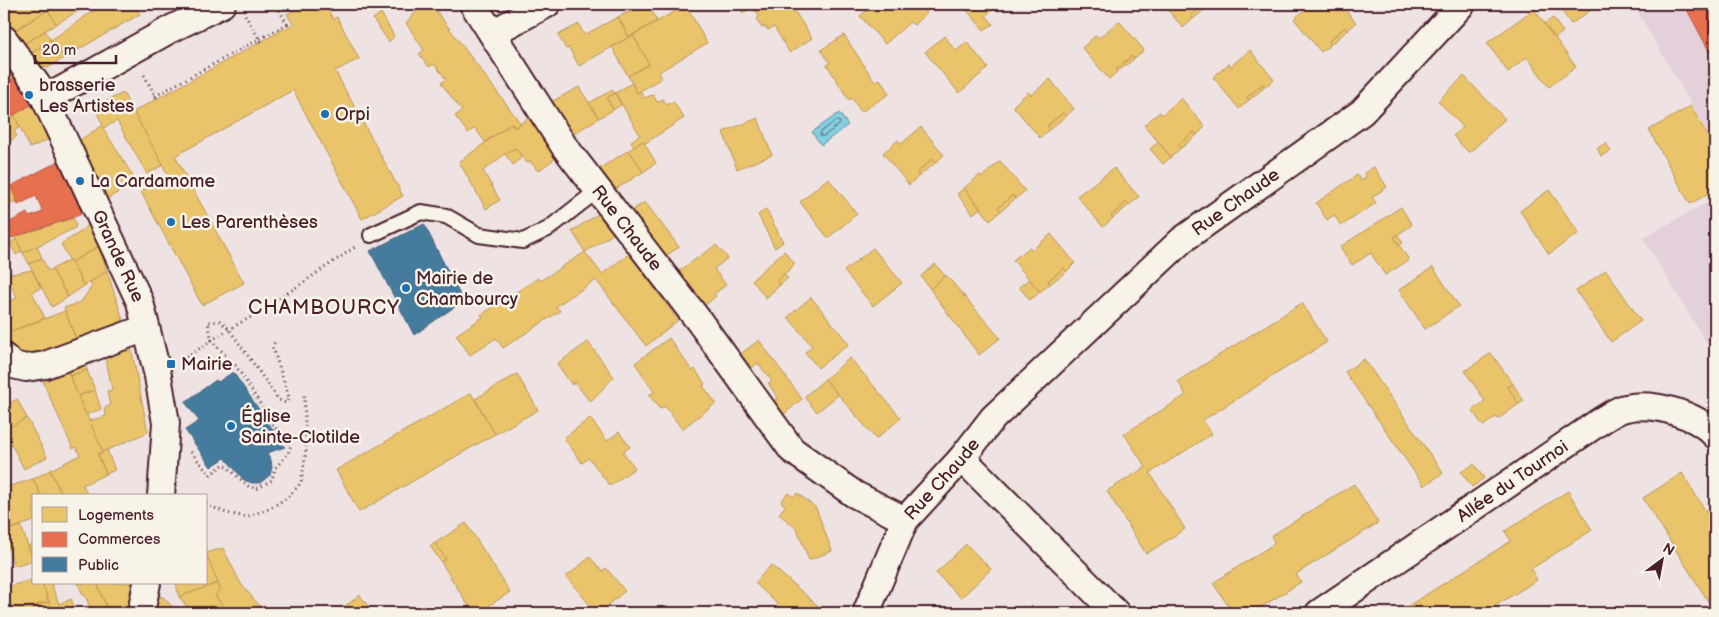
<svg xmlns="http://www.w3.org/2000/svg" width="1719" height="617" font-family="'Balsamiq Sans',sans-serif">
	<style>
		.built { fill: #e3d0da }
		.water { fill: #83cfe2; stroke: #6c8999 }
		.homes { fill: #e9c46a; stroke: #b99257 }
		.shops { fill: #e76f51; stroke: #b85746 }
		.public { fill: #457b9d; stroke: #465f7b }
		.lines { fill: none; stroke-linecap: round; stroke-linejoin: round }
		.shore { stroke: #616574; stroke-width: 1 }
		.lane-casing { stroke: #4a1f2b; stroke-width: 18 }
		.street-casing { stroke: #4a1f2b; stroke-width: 30 }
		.path { stroke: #4a1f2b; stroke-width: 3; stroke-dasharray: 1 4; stroke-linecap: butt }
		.lane { stroke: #f7f3e8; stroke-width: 14 }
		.street { stroke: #f7f3e8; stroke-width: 26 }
		.poi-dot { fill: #1f6fb2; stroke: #f7f3e8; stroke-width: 2 }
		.labels { text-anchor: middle; stroke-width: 5; stroke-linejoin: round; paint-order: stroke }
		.poi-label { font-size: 18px; fill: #4a1f2b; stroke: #f7f3e8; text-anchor: start }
		.street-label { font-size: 18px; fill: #4a1f2b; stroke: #f7f3e8 }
		.quarter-label { font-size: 20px; letter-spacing: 1px; fill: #4a1f2b; stroke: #f7f3e8 }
	</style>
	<rect width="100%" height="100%" fill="#eee3e2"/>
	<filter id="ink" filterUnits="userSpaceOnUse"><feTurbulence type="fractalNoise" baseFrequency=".02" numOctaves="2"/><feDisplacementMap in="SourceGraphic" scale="10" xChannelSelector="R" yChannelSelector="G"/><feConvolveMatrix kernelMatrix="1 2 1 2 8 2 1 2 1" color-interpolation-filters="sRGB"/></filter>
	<g filter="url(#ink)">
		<g class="built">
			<path d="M1633,4H1715V145Z"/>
			<path d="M1715,198V357L1643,238Z"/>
		</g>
		<path class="water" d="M839,113L848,125L821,145L812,132Z"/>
		<g class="homes">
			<path d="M4,4H21L4,15Z"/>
			<path d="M21,4H58L12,32L4,19V15Z"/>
			<path d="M58,4H76L80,10L56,24L48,10Z"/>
			<path d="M103,4H133L140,14L64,58L51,40Z"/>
			<path d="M306,4H325L333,19L337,17L359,59L335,71L403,196L362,219L293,90L175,156L244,283L202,305L141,192L168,175L133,112L293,24L287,14Z"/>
			<path d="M409,4H423L417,10Z"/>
			<path d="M423,4H431L521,124L515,128L512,123L485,142L475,128L468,133L455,116L462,111L441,83L446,79L434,64L429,67L419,54L424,50L406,23Z"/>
			<path d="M644,4H648L657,21L629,37L618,17Z"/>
			<path d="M737,4H790L812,38L790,53L774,27L768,30L766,27H761L757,20L759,16L753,7L743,13Z"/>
			<path d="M874,4H919L927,13L914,25L910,22L885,44L860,16Z"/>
			<path d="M968,4H1000L986,15L993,24L984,30L964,7Z"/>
			<path d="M1163,4H1205L1190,16L1193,19L1183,28Z"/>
			<path d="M1205,4L1209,6L1193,19L1190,16Z"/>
			<path d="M1318,4H1341L1356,23L1348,30L1345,27L1329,41L1331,44L1321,52L1294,19L1309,6L1312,9Z"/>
			<path d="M1422,4H1437L1429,11Z"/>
			<path d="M1557,4H1599L1571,24Z"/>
			<path d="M686,5L707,43L659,72L662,78L637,93L628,76L649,64L633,35Z"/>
			<path d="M1534,9L1576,67L1549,87L1527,57L1508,72L1487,43Z"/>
			<path d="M48,10L56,24L24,44L14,31Z"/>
			<path d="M381,13L394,36L389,42L373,19Z"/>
			<path d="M618,17L629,37L579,66L569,48L566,49L558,35L579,24L584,35Z"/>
			<path d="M1553,18L1563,32L1555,38L1544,24Z"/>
			<path d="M1119,21L1144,50L1134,59L1132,56L1116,69L1118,71L1109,79L1082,48L1096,35L1099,38Z"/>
			<path d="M1345,27L1348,30L1331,44L1329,41Z"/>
			<path d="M45,31L51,40L31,53L24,44Z"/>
			<path d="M633,35L649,64L628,76L612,47Z"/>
			<path d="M844,35L875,82L880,79L889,94L861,112L852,98L849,100L827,65L830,63L821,50Z"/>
			<path d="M944,36L956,51L967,42L988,68L959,93L925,52Z"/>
			<path d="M51,40L64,58L48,68L41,67L30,54Z"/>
			<path d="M1250,50L1274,80L1265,87L1263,84L1247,97L1249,100L1239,109L1213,77L1229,64L1231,66Z"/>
			<path d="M1132,56L1134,59L1118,71L1116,69Z"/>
			<path d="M4,59L16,77L4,84Z"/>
			<path d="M1464,76L1505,119L1469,153L1453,136L1463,127L1438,101Z"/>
			<path d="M1050,79L1074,109L1066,116L1063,113L1047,126L1050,129L1040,138L1013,106L1028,92L1031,95Z"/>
			<path d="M632,83L637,93L640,91L644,98L653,95L657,102L663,99L666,105L673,101L684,118L644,144L643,141L634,147L631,141L640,135L615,93Z"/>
			<path d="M1263,84L1265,87L1249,100L1247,97Z"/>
			<path d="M579,87L599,118L570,136L551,102Z"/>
			<path d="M612,90L615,93L607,98L613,110L599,118L589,103Z"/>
			<path d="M123,93L163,165L147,174L117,121L103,128L136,181L107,199L80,140L103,125L94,107Z"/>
			<path d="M615,93L621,105L613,110L607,98Z"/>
			<path d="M1181,98L1205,127L1197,135L1194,132L1178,145L1181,148L1171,157L1144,125L1160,112L1162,115Z"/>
			<path d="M34,103L51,138L30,148L14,115Z"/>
			<path d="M1691,106L1715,149V190L1690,204L1649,130Z"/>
			<path d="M1063,113L1066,116L1050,129L1047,126Z"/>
			<path d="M14,115L20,127L14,131L17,136L4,146V121Z"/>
			<path d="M528,118L557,157L538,171L530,161L527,163L515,148L505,154L483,171L500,200L486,209L459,162L512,123L515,128Z"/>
			<path d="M758,118L772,155L737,169L723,132Z"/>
			<path d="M921,127L944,155L935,163L932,159L917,173L919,176L909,185L883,153L898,140L901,144Z"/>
			<path d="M1194,132L1197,135L1181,148L1178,145Z"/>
			<path d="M643,141L656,163L643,172L629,150Z"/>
			<path d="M1158,142L1171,157L1163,164L1150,149Z"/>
			<path d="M1606,143L1611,151L1601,156L1597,148Z"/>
			<path d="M515,148L522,157L513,165L505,154Z"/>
			<path d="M629,150L643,172L613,191L597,170Z"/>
			<path d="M932,159L935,163L919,176L917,173Z"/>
			<path d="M1000,161L1025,191L1015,199L1013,195L998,208L1001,211L990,220L964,188L980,175L982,177Z"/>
			<path d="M1374,167L1387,187L1372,197L1376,203L1341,226L1334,215L1327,220L1316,203L1357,175L1361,181L1366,177L1364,173Z"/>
			<path d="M1114,168L1139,197L1129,205L1127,202L1111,216L1113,218L1103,227L1077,196Z"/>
			<path d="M828,178L857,214L828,238L800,202Z"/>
			<path d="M11,186L16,201L4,207V190Z"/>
			<path d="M964,188L980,208L973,214L957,194Z"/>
			<path d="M1549,190L1579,233L1549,254L1520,211Z"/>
			<path d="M1013,195L1015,199L1001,211L998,208Z"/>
			<path d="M645,202L679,247L664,257L629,212Z"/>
			<path d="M1127,202L1129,205L1113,218L1111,216Z"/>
			<path d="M1401,207L1412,225L1394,237L1409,260L1385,275L1371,253L1352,265L1340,247Z"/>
			<path d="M766,209L783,242L775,248L758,215Z"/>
			<path d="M598,214L613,234L585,252L572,231Z"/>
			<path d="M73,218L76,224L75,228L23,253L15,237Z"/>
			<path d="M90,221L99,246L71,263L61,244L82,231Z"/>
			<path d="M1051,234L1075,263L1067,271L1064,268L1048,281L1050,284L1040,292L1013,260L1030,247L1032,250Z"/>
			<path d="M1398,235L1403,243L1399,245L1394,237Z"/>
			<path d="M16,239L22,251L16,255L10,243Z"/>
			<path d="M716,245L728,258L714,269L726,285L714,294L716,296L702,308L676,273Z"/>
			<path d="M37,246L42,258L29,264L23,253Z"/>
			<path d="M99,246L107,271L84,286L71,263Z"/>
			<path d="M873,248L902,283L873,306L844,271Z"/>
			<path d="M784,251L795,264L777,281L780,285L766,298L752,280Z"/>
			<path d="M585,252L602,274L629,254L678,320L646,346L596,280L556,306L560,311L503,348L496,338L470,355L456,335L483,317L481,315L538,278L540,281Z"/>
			<path d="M42,258L48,271L52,269L68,297L52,307L29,264Z"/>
			<path d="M70,260L84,286L68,297L52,269Z"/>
			<path d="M935,264L945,276L930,289L921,276Z"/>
			<path d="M1433,267L1459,306L1425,329L1399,290Z"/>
			<path d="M1064,268L1067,271L1050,284L1048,281Z"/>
			<path d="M32,270L41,288L32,292L45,318L4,334V304L17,298L6,275Z"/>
			<path d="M1606,270L1641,321L1611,342L1576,291Z"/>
			<path d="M107,271L123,320L116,328L76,339L64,308L81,302L92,286L90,282Z"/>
			<path d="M784,274L788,278L780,285L777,281Z"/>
			<path d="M946,275L1000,338L979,355L930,289Z"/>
			<path d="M1029,279L1040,292L1030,300L1019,287Z"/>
			<path d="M811,297L849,344L818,368L805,352L812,346L788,317Z"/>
			<path d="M1302,303L1327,342L1203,420L1212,434L1150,473L1185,529L1146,554L1107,491L1146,467L1124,434L1186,395L1178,381Z"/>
			<path d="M65,311L76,339L24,358L12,353L4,344V334Z"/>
			<path d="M669,338L692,371L695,369L705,384L703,386L716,403L682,429L665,406L660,409L649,395L654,392L635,363Z"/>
			<path d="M759,340L802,399L783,415L773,401L778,398L768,383L772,381L758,363L749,370L738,356Z"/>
			<path d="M588,342L614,377L590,402L575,382L572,385L557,364Z"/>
			<path d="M131,347L148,432L103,452L89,421L106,416L104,408L110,406L107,391L112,390L105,354Z"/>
			<path d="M1491,353L1513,384L1508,387L1519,404L1498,419L1496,417L1483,426L1472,410L1485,401L1465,371Z"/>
			<path d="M850,358L901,418L876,439L825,379Z"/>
			<path d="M1364,359L1443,473L1424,486L1345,372Z"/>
			<path d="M84,361L87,370L70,376L66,367Z"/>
			<path d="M87,370L95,390L78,396L70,376Z"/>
			<path d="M68,372L103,452L98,454L106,474L83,485L88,496H65L64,494L62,495L50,470L80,455L76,447L73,449L43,382Z"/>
			<path d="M517,374L538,410L495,434L475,399Z"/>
			<path d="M825,379L838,395L817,412L804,397Z"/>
			<path d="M1513,384L1524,401L1519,404L1508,387Z"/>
			<path d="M95,390L101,409L86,415L78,396Z"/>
			<path d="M471,393L495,434L359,512L336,470Z"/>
			<path d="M17,399L27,418L4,430V407Z"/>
			<path d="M27,418L47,457L24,469L4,430Z"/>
			<path d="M590,418L607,441L619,432L630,447L623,452L635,468L610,486L589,458L582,463L564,438Z"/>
			<path d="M107,450L115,470L106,474L98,454Z"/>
			<path d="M1474,464L1484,478L1472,487L1461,472Z"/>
			<path d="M50,470L62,495L61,496H41L33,479Z"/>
			<path d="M1682,473L1715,526V612L1643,498Z"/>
			<path d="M33,479L41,496H34V521L4,531V488Z"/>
			<path d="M1354,484L1378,523L1296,574L1301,582L1252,613H1233L1213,583L1275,543L1271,536Z"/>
			<path d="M1568,491L1592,530L1531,569L1537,580L1484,613H1397L1511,541L1505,531Z"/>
			<path d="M788,493L793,497L797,493L816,508L832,551L809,560L797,529L779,514L785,506L781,501Z"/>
			<path d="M466,523L510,592L478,613H473L441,562L446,559L435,543Z"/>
			<path d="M21,526L33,560L14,566L4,535V531Z"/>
			<path d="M34,543V555H32L28,546Z"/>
			<path d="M435,543L446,559L441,562L430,546Z"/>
			<path d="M966,544L991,569L961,598L936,573Z"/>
			<path d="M223,548L241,584L264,611L261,613H228L215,595L220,590L206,553Z"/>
			<path d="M206,554L218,583L179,597L176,583H206Z"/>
			<path d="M590,557L602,571L606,568L625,591L599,613H597L566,577Z"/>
			<path d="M771,565L824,611L822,613H787L755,583Z"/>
			<path d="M34,579V583H42L49,602L4,613V588Z"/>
			<path d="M42,583H51L59,604L71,599L77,613H53Z"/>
			<path d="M78,583H97L109,613H92L85,595H83Z"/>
			<path d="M97,583H132L127,613H109Z"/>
			<path d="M218,583L220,590L215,595L228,613H192L179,597Z"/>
			<path d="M156,595L163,597L178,613H152Z"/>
			<path d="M360,595L373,613H336Z"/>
			<path d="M49,602L53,613H26L24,608Z"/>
		</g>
		<g class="shops">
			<path d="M1684,4H1715V62Z"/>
			<path d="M16,77L34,103L4,121V84Z"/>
			<path d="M61,160L83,207L80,215L8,239L4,225L27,213L29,217L43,212L36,196L18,205L11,186Z"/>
		</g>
		<g class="public">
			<path d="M424,224L463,301L414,335L370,251Z"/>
			<path d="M233,372L285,447L267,453L271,460L272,467L270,475L260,483H252L244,480L225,458L211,467L185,430L199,421L185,402L216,380L218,382Z"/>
		</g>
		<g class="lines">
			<path class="shore" d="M836,121L840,122L839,125L824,136H820L821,132Z"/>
			<defs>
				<path id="lane" d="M371,235L421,212L446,216L479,235L523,241L548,229L598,190"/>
				<g id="street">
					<path id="s1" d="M473,4L564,146L699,321L792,450L854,494L905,520"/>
					<path d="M492,33L547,4"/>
					<path id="s2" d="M4,39L38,86L45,99L140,302L158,376L166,423L161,496"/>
					<path d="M45,99L171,29L222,4"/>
					<path d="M4,357L13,365L26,368L45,365L146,328"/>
					<path d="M962,458L1116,613"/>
					<path d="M141,613L147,583"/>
					<path id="s3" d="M866,613L905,520L962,458L993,418L1182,240L1362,112L1462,4"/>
					<path id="s4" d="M1319,613L1602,420C1609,416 1618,409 1626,408C1654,402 1696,414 1715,435"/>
				</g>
			</defs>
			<use href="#lane" class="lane-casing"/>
			<use href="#street" class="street-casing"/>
			<g class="path">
				<path d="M245,15L261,42"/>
				<path d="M144,75L157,99"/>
				<path d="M155,96L287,24L276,4"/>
				<path d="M182,360L229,329L260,312L355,247"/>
				<path d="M191,452L210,475L224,464L249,487L258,488L272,480L275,468L288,454L291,445L282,438L236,366L212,341L208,322L220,321L229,329L279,400L286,403L289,397L273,348L275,339"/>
				<path d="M206,504L226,513L246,517L268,509L287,498L301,483L306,452L304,391"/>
			</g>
			<use href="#lane" class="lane"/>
			<use href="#street" class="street"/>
		</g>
	</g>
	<g class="poi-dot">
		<circle cx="29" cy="95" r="5"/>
		<circle cx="325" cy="114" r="5"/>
		<circle cx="80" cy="181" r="5"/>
		<circle cx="171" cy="222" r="5"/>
		<circle cx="406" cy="288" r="5"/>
		<rect x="166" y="359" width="10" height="10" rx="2.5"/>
		<circle cx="231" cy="426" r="5"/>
	</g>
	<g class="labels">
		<g class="poi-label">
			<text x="39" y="91">brasserie<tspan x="39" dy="21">Les Artistes</tspan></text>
			<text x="335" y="120">Orpi</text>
			<text x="90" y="187">La Cardamome</text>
			<text x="181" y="228">Les Parenthèses</text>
			<text x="416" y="284">Mairie de<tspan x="416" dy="21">Chambourcy</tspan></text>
			<text x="181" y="370">Mairie</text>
			<text x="241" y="422">Église<tspan x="241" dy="21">Sainte-Clotilde</tspan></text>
		</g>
		<g class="street-label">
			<text dy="6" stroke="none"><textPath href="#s3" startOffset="561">Rue Chaude</textPath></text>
			<text dy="6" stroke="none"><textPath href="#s1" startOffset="272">Rue Chaude</textPath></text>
			<text dy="6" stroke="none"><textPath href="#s2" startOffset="246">Grande Rue</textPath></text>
			<text dy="6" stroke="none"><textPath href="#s3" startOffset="156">Rue Chaude</textPath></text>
			<text dy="6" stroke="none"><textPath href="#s4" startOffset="234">Allée du Tournoi</textPath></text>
		</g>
		<g class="quarter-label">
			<text x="324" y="314">CHAMBOURCY</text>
		</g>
	</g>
	<rect width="1719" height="617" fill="none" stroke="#f7f3e8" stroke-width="20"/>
	<rect x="10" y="10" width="1699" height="597" fill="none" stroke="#4a1f2b" stroke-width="2" filter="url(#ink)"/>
	<rect x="32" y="494" width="175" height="90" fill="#f7f3e8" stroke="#b29e9c"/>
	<rect x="42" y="507" width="25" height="15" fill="#e9c46a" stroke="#b29e9c"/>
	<text x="78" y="520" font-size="15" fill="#4a1f2b">Logements</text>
	<rect x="42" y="532" width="25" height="15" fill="#e76f51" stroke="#b29e9c"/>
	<text x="78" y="544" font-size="15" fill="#4a1f2b">Commerces</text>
	<rect x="42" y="557" width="25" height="15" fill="#457b9d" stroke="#b29e9c"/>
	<text x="78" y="570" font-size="15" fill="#4a1f2b">Public</text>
	<g transform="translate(1662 560) rotate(32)" stroke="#f7f3e8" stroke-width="4" paint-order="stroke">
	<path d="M0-4L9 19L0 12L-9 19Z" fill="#4a1f2b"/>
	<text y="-8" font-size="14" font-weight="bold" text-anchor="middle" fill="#4a1f2b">N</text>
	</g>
	<path d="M35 55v8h81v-8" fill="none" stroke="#4a1f2b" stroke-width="2.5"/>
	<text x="42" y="55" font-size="15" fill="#4a1f2b" stroke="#f7f3e8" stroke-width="4" paint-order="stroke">20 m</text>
</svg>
